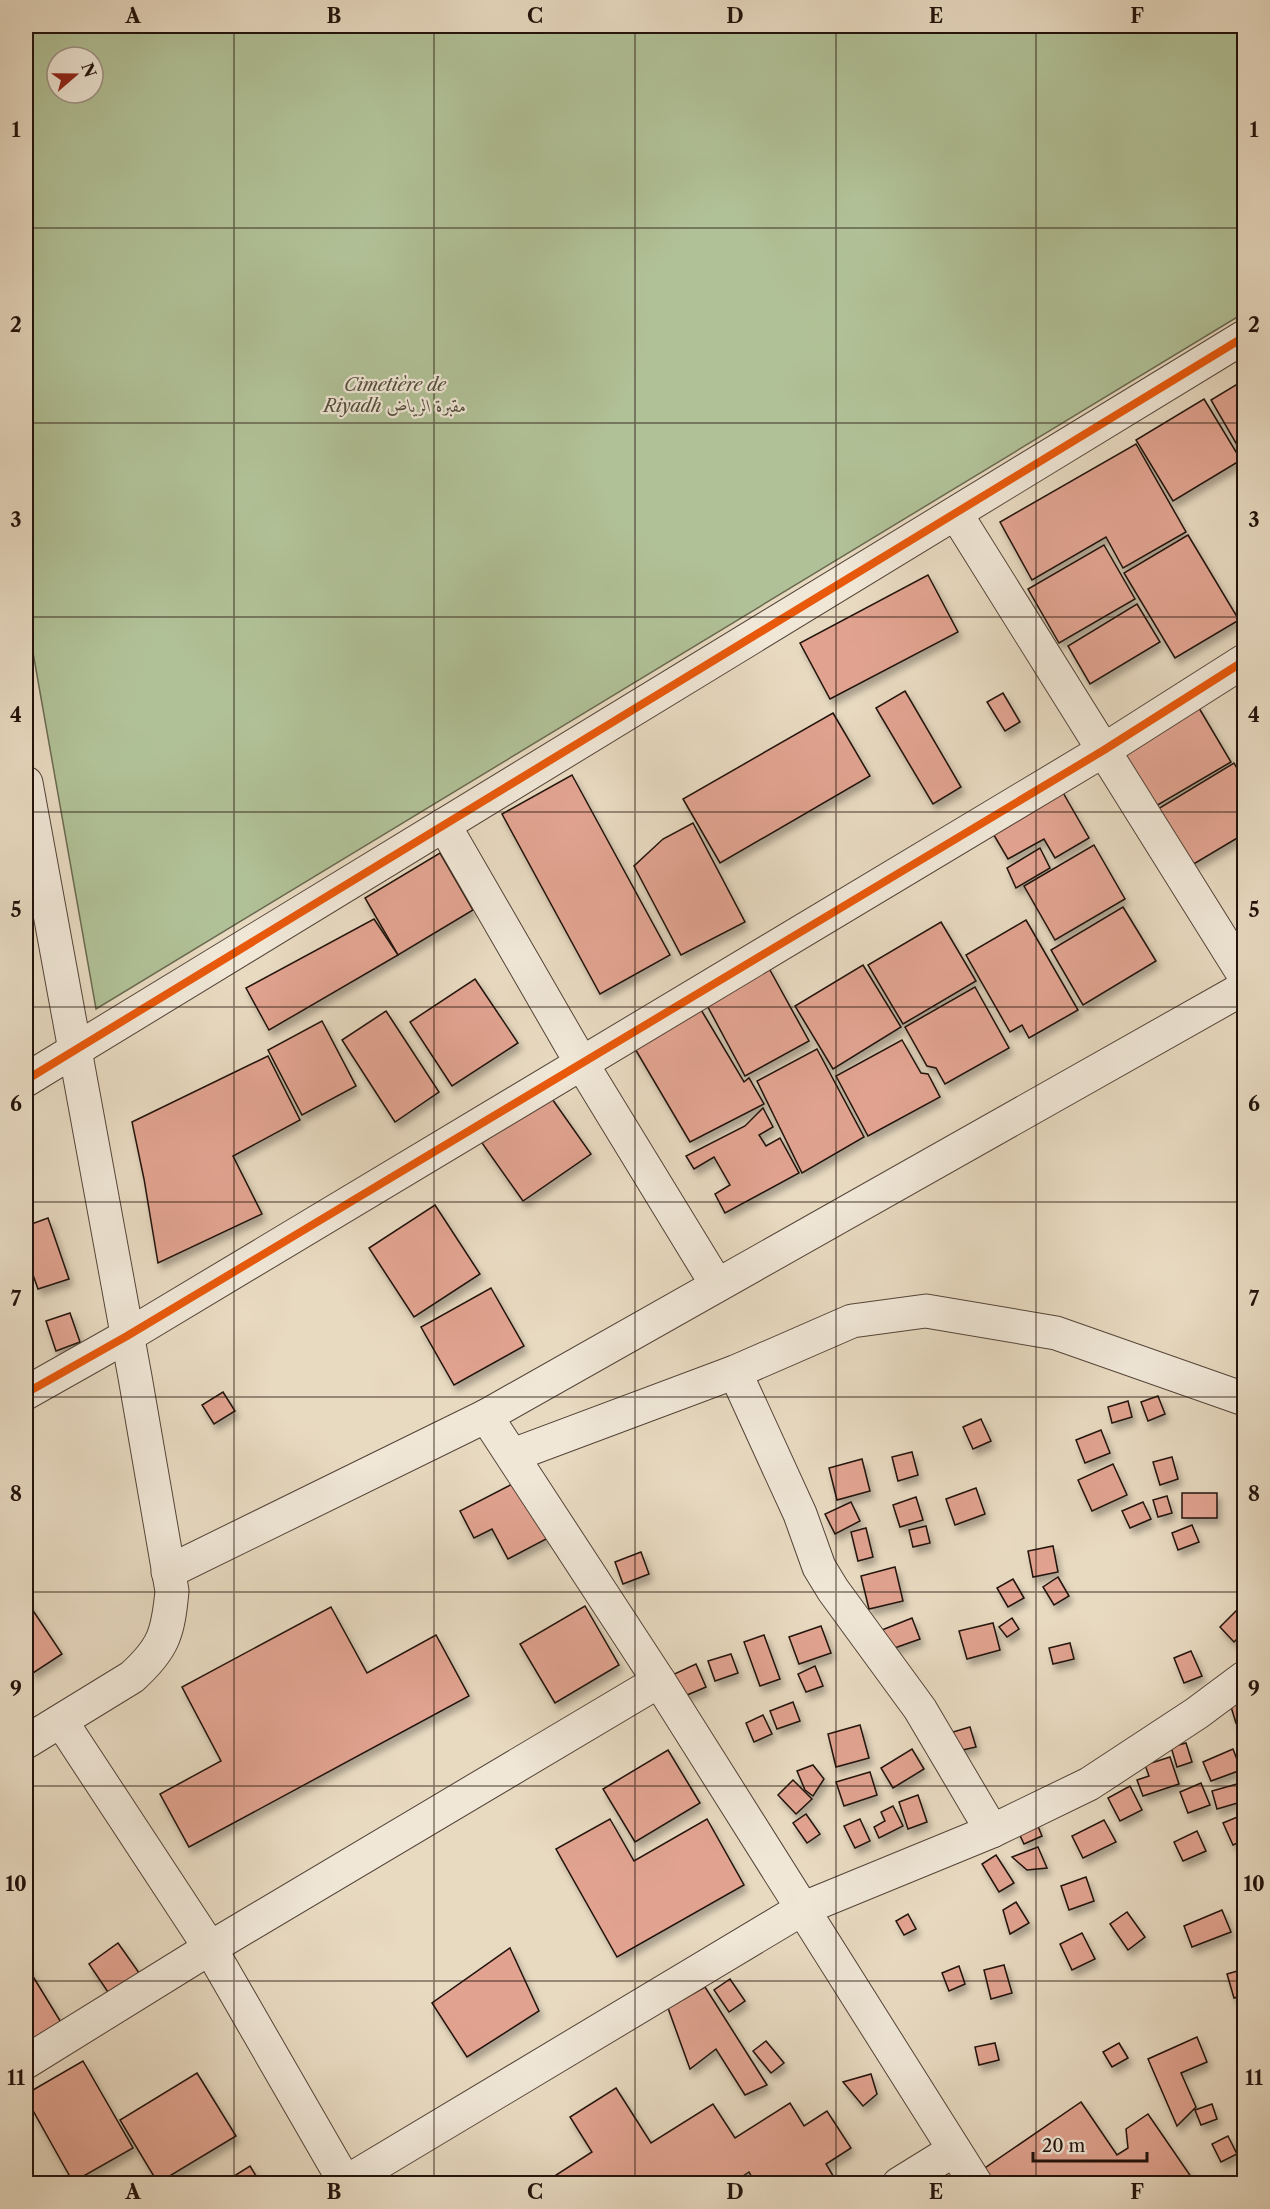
<svg xmlns="http://www.w3.org/2000/svg" width="1270" height="2209" font-family="'Libre Caslon Text',Amiri,serif">
	<style>
		.green { fill: #b1c197; stroke: #6a6a51; stroke-width: 1.5; fill-rule: evenodd }
		.building { fill: #e1a390; stroke: #22120b; stroke-width: 1.5; filter: url(#shadow) }
		.lines { fill: none; stroke-linecap: round; stroke-linejoin: round }
		.minor-casing { stroke: #544438; stroke-width: 35 }
		.minor { stroke: #f0e7d7; stroke-width: 33 }
		.cycleway-casing { stroke: #f0e7d7; stroke-width: 11 }
		.cycleway { stroke: #e8590c; stroke-width: 8 }
		.grid { fill: none; stroke: #22120b; stroke-width: 1.5; stroke-opacity: 0.55 }
		.labels { text-anchor: middle; stroke-width: 4.5; stroke-linejoin: round; paint-order: stroke }
		.park-label { font-size: 18px; font-style: italic; fill: #544f3c; stroke: #f0e7d7 }
		.neatline { fill: none; stroke: #22120b; stroke-width: 2 }
		.grid-label { font-size: 20px; text-anchor: middle; font-weight: bold; fill: #22120b }
	</style>
	<defs>
		<filter id="shadow"><feDropShadow dx="3.5" dy="6" stdDeviation="3" flood-color="#0004"/></filter>
	</defs>
	<rect width="100%" height="100%" fill="#e8dac1"/>
	<filter id="stains"><feTurbulence type="fractalNoise" baseFrequency=".00333" numOctaves="4"/><feColorMatrix values="0 0 0 0 .2 0 0 0 0 .09 0 0 0 0 .02 0 0 0 .5 -.17"/></filter>
	<radialGradient id="worn" r=".72"><stop offset=".6" stop-color="#630" stop-opacity="0"/><stop offset="1" stop-color="#630" stop-opacity=".3"/></radialGradient>
	<path class="green" d="M26,26H1244V313L96,1009L26,613ZM57,57H93V93H57Z"/>
	<g class="building">
		<path d="M1244,380V457L1211,400Z"/>
		<path d="M1204,399L1241,460L1173,501L1136,440Z"/>
		<path d="M1136,444L1186,532L1123,568L1106,537L1032,580L1000,522Z"/>
		<path d="M1188,535L1239,620L1175,658L1124,573Z"/>
		<path d="M1104,545L1135,599L1059,643L1028,589Z"/>
		<path d="M928,575L958,632L830,699L800,643Z"/>
		<path d="M1137,604L1160,642L1090,684L1068,646Z"/>
		<path d="M905,691L961,787L933,804L876,708Z"/>
		<path d="M1003,693L1020,722L1005,731L987,702Z"/>
		<path d="M1196,703L1231,762L1156,806L1121,748Z"/>
		<path d="M833,713L870,776L720,863L683,799Z"/>
		<path d="M1234,763L1244,781V834L1192,865L1158,809Z"/>
		<path d="M572,775L670,955L600,994L502,814Z"/>
		<path d="M1058,784L1089,838L1055,858L1044,839L1008,859L988,825Z"/>
		<path d="M693,823L745,922L681,955L634,866L663,839Z"/>
		<path d="M1094,845L1125,899L1055,940L1024,886Z"/>
		<path d="M1040,848L1050,868L1016,888L1007,868Z"/>
		<path d="M440,853L473,910L398,955L365,898Z"/>
		<path d="M1123,907L1156,961L1083,1005L1051,950Z"/>
		<path d="M374,919L398,955L269,1030L246,988Z"/>
		<path d="M1026,920L1078,1010L1029,1038L1022,1025L1010,1032L966,955Z"/>
		<path d="M941,922L976,981L903,1024L868,965Z"/>
		<path d="M765,961L809,1041L745,1076L702,996Z"/>
		<path d="M863,965L901,1027L833,1069L795,1006Z"/>
		<path d="M475,979L518,1043L452,1086L410,1022Z"/>
		<path d="M975,987L1009,1048L945,1084L936,1068L927,1066L905,1027Z"/>
		<path d="M697,1003L744,1082L749,1078L764,1104L690,1142L631,1042Z"/>
		<path d="M386,1011L439,1092L395,1122L342,1040Z"/>
		<path d="M322,1021L356,1086L302,1115L268,1050Z"/>
		<path d="M902,1040L921,1073L928,1074L940,1097L868,1136L836,1076Z"/>
		<path d="M817,1049L864,1137L802,1173L757,1081Z"/>
		<path d="M268,1056L300,1120L233,1156L262,1214L158,1263L144,1179L132,1122Z"/>
		<path d="M550,1096L591,1154L523,1201L482,1143Z"/>
		<path d="M763,1108L773,1127L759,1135L766,1146L780,1138L799,1173L725,1213L715,1194L730,1185L714,1157L694,1169L686,1156L745,1126Z"/>
		<path d="M435,1205L480,1274L414,1317L369,1248Z"/>
		<path d="M48,1218L69,1279L38,1289L26,1255V1226Z"/>
		<path d="M491,1288L524,1346L454,1385L421,1327Z"/>
		<path d="M70,1313L80,1342L56,1351L46,1321Z"/>
		<path d="M223,1392L235,1411L214,1424L202,1405Z"/>
		<path d="M1158,1396L1165,1414L1148,1421L1141,1402Z"/>
		<path d="M1128,1401L1132,1417L1112,1423L1108,1407Z"/>
		<path d="M981,1419L991,1441L973,1449L963,1427Z"/>
		<path d="M1101,1430L1110,1453L1085,1463L1076,1440Z"/>
		<path d="M912,1452L918,1475L898,1481L892,1457Z"/>
		<path d="M1172,1457L1178,1479L1160,1485L1153,1462Z"/>
		<path d="M862,1459L870,1491L837,1500L829,1468Z"/>
		<path d="M1113,1464L1127,1495L1092,1511L1078,1480Z"/>
		<path d="M520,1480L550,1537L508,1559L492,1529L474,1538L460,1511Z"/>
		<path d="M976,1488L985,1514L955,1525L946,1499Z"/>
		<rect x="1182" y="1493" width="35" height="25"/>
		<path d="M1167,1496L1172,1513L1158,1517L1153,1500Z"/>
		<path d="M916,1497L923,1520L900,1527L893,1505Z"/>
		<path d="M851,1502L860,1521L835,1534L825,1514Z"/>
		<path d="M1143,1502L1151,1519L1130,1528L1122,1511Z"/>
		<path d="M1192,1525L1199,1542L1178,1550L1172,1533Z"/>
		<path d="M926,1526L930,1543L913,1547L909,1530Z"/>
		<path d="M866,1528L873,1557L858,1561L851,1532Z"/>
		<path d="M1053,1546L1058,1572L1033,1577L1028,1551Z"/>
		<path d="M641,1552L649,1574L623,1584L615,1562Z"/>
		<path d="M895,1567L903,1601L869,1609L861,1576Z"/>
		<path d="M1058,1577L1069,1596L1054,1605L1043,1587Z"/>
		<path d="M1013,1579L1024,1598L1008,1607L997,1588Z"/>
		<path d="M1244,1580V1601L1237,1583Z"/>
		<path d="M26,1600L62,1654L33,1673L26,1662Z"/>
		<path d="M585,1606L619,1665L555,1703L520,1644Z"/>
		<path d="M331,1607L367,1673L436,1635L469,1696L189,1847L160,1794L221,1761L182,1687Z"/>
		<path d="M1238,1609L1244,1632L1234,1642L1220,1627Z"/>
		<path d="M912,1618L920,1639L889,1650L882,1630Z"/>
		<path d="M1012,1618L1019,1629L1007,1637L999,1627Z"/>
		<path d="M993,1623L1000,1650L967,1659L959,1631Z"/>
		<path d="M821,1626L831,1653L799,1664L789,1637Z"/>
		<path d="M764,1635L780,1679L760,1686L744,1642Z"/>
		<path d="M1070,1643L1074,1659L1053,1664L1049,1648Z"/>
		<path d="M1191,1651L1202,1676L1184,1683L1174,1658Z"/>
		<path d="M731,1654L738,1673L715,1681L708,1661Z"/>
		<path d="M696,1664L706,1687L680,1698L670,1676Z"/>
		<path d="M815,1666L823,1686L806,1692L798,1674Z"/>
		<path d="M1244,1692V1721L1236,1723L1228,1697Z"/>
		<path d="M793,1702L800,1721L777,1729L770,1711Z"/>
		<path d="M763,1715L772,1734L754,1742L746,1723Z"/>
		<path d="M860,1725L869,1758L836,1767L828,1734Z"/>
		<path d="M970,1727L976,1747L958,1751L953,1732Z"/>
		<path d="M1186,1743L1192,1762L1177,1767L1171,1747Z"/>
		<path d="M912,1749L924,1769L893,1788L881,1768Z"/>
		<path d="M1233,1749L1241,1770L1211,1781L1203,1762Z"/>
		<path d="M668,1750L700,1803L635,1842L603,1789Z"/>
		<path d="M1170,1757L1179,1784L1143,1796L1137,1780L1149,1776L1145,1765Z"/>
		<path d="M813,1765L824,1779L813,1796L805,1790L797,1771Z"/>
		<path d="M870,1772L877,1795L844,1806L836,1782Z"/>
		<path d="M793,1780L812,1799L796,1814L778,1795Z"/>
		<path d="M1201,1783L1210,1805L1188,1813L1180,1792Z"/>
		<path d="M1237,1784L1241,1802L1217,1809L1212,1791Z"/>
		<path d="M1130,1786L1142,1810L1120,1821L1108,1798Z"/>
		<path d="M918,1795L927,1822L908,1829L899,1802Z"/>
		<path d="M893,1806L903,1826L879,1838L874,1827L885,1821L881,1812Z"/>
		<path d="M806,1814L820,1834L807,1843L793,1823Z"/>
		<path d="M1242,1815L1244,1840L1233,1845L1223,1823Z"/>
		<path d="M610,1819L634,1861L707,1819L744,1885L617,1957L556,1849Z"/>
		<path d="M860,1819L870,1841L855,1848L844,1826Z"/>
		<path d="M1035,1819L1042,1836L1024,1844L1016,1827Z"/>
		<path d="M1104,1820L1116,1842L1083,1858L1072,1836Z"/>
		<path d="M1197,1831L1206,1851L1183,1861L1174,1842Z"/>
		<path d="M1038,1847L1047,1868L1027,1870L1012,1857Z"/>
		<path d="M996,1855L1014,1883L999,1892L982,1864Z"/>
		<path d="M1086,1877L1094,1901L1069,1910L1061,1886Z"/>
		<path d="M1016,1902L1029,1923L1010,1934L1003,1910Z"/>
		<path d="M1222,1910L1231,1932L1192,1947L1184,1926Z"/>
		<path d="M1127,1912L1145,1937L1128,1950L1110,1924Z"/>
		<path d="M908,1914L916,1929L904,1935L896,1921Z"/>
		<path d="M1082,1933L1095,1959L1072,1970L1060,1944Z"/>
		<path d="M118,1943L142,1977L112,1998L89,1964Z"/>
		<path d="M510,1948L539,2011L467,2057L432,2003Z"/>
		<path d="M26,1965L62,2024L26,2046Z"/>
		<path d="M1004,1965L1012,1993L991,1999L984,1970Z"/>
		<path d="M959,1966L965,1984L949,1991L942,1973Z"/>
		<path d="M1244,1969V1995L1234,1998L1227,1974Z"/>
		<path d="M730,1979L745,2001L729,2012L714,1990Z"/>
		<path d="M705,1987L767,2085L745,2095L716,2049L690,2069L668,2008Z"/>
		<path d="M1197,2037L1207,2062L1181,2073L1196,2107L1177,2126L1148,2059Z"/>
		<path d="M766,2041L784,2063L771,2073L753,2051Z"/>
		<path d="M995,2043L999,2060L979,2065L975,2047Z"/>
		<path d="M1119,2043L1128,2058L1112,2067L1103,2052Z"/>
		<path d="M83,2061L133,2148L73,2182L26,2098V2094Z"/>
		<path d="M197,2073L236,2136L158,2183L120,2120Z"/>
		<path d="M871,2074L877,2094L863,2106L843,2082Z"/>
		<path d="M616,2088L651,2143L713,2104L735,2138L790,2103L804,2126L827,2111L851,2148L826,2164L838,2184H756L749,2172L731,2184H557L553,2177L592,2152L570,2117Z"/>
		<path d="M1081,2102L1117,2155L1128,2148L1126,2129L1148,2114L1196,2184H987L979,2172Z"/>
		<path d="M1212,2104L1217,2119L1201,2125L1195,2110Z"/>
		<path d="M1228,2136L1237,2154L1221,2162L1212,2144Z"/>
		<path d="M250,2166L261,2184H223V2183Z"/>
		<path d="M935,2167L945,2184H909Z"/>
	</g>
	<g class="lines">
		<defs>
			<g id="minor">
				<path d="M956,514L1244,975"/>
				<path d="M26,783L135,1377L172,1591C168,1633 164,1648 132,1677L26,1742"/>
				<path d="M444,825L582,1064L717,1285"/>
				<path d="M26,1080L1244,337"/>
				<path d="M735,1372L800,1514L819,1567L833,1590L920,1709L992,1831"/>
				<path d="M26,1393L127,1336L1104,750L1244,661"/>
				<path d="M486,1416L659,1681L976,2184"/>
				<path d="M513,1455L735,1372L852,1321L926,1311L1056,1333L1244,1399"/>
				<path d="M168,1572L486,1416L1244,988"/>
				<path d="M61,1721L210,1948L346,2184"/>
				<path d="M26,2062L210,1948L659,1681"/>
				<path d="M343,2184L802,1909L992,1831L1089,1784L1197,1713L1244,1678"/>
				<path d="M899,2184L954,2150"/>
			</g>
		</defs>
		<use href="#minor" class="minor-casing"/>
		<use href="#minor" class="minor"/>
		<defs>
			<g id="cycleway">
				<path d="M26,1080L1244,337"/>
				<path d="M26,1393L127,1336L1104,750L1244,661"/>
			</g>
		</defs>
		<use href="#cycleway" class="cycleway-casing"/>
		<use href="#cycleway" class="cycleway"/>
	</g>
	<path class="grid" d="M234,26V2184M434,26V2184M635,26V2184M836,26V2184M1036,26V2184M26,228H1244M26,423H1244M26,617H1244M26,812H1244M26,1007H1244M26,1202H1244M26,1397H1244M26,1592H1244M26,1786H1244M26,1981H1244"/>
	<g class="labels">
		<g class="park-label">
			<text x="395" y="391">Cimetière de<tspan x="395" dy="21">Riyadh مقبرة الرياض</tspan></text>
		</g>
	</g>
	<rect width="1270" height="2209" fill="none" stroke="#e8dac1" stroke-width="66"/>
	<g transform="translate(75 75) rotate(70)"><circle r="28" fill="#f0e7d7" stroke="#9e9285" stroke-width="1.5"/>
	<path d="M0-4.5L10 22L0 15L-10 22Z" fill="#8f2418"/>
	<text y="-9" font-size="16" font-weight="bold" text-anchor="middle" fill="#22120b">N</text>
	</g>
	<path d="M1033 2152v9h114v-9" fill="none" stroke="#22120b" stroke-width="3"/>
	<text x="1042" y="2152" font-size="18" fill="#22120b" stroke="#f0e7d7" stroke-width="4.5" paint-order="stroke">20 m</text>
	<rect x="33" y="33" width="1204" height="2143" class="neatline"/>
	<g class="grid-label">
		<text x="133" y="23">A</text>
		<text x="334" y="23">B</text>
		<text x="535" y="23">C</text>
		<text x="735" y="23">D</text>
		<text x="936" y="23">E</text>
		<text x="1137" y="23">F</text>
		<text x="16" y="137">1</text>
		<text x="1254" y="137">1</text>
		<text x="16" y="332">2</text>
		<text x="1254" y="332">2</text>
		<text x="16" y="527">3</text>
		<text x="1254" y="527">3</text>
		<text x="16" y="722">4</text>
		<text x="1254" y="722">4</text>
		<text x="16" y="917">5</text>
		<text x="1254" y="917">5</text>
		<text x="16" y="1111">6</text>
		<text x="1254" y="1111">6</text>
		<text x="16" y="1306">7</text>
		<text x="1254" y="1306">7</text>
		<text x="16" y="1501">8</text>
		<text x="1254" y="1501">8</text>
		<text x="16" y="1696">9</text>
		<text x="1254" y="1696">9</text>
		<text x="16" y="1891">10</text>
		<text x="1254" y="1891">10</text>
		<text x="16" y="2085">11</text>
		<text x="1254" y="2085">11</text>
		<text x="133" y="2199">A</text>
		<text x="334" y="2199">B</text>
		<text x="535" y="2199">C</text>
		<text x="735" y="2199">D</text>
		<text x="936" y="2199">E</text>
		<text x="1137" y="2199">F</text>
	</g>
	<rect width="100%" height="100%" filter="url(#stains)"/>
	<rect width="100%" height="100%" fill="url(#worn)"/>
</svg>
